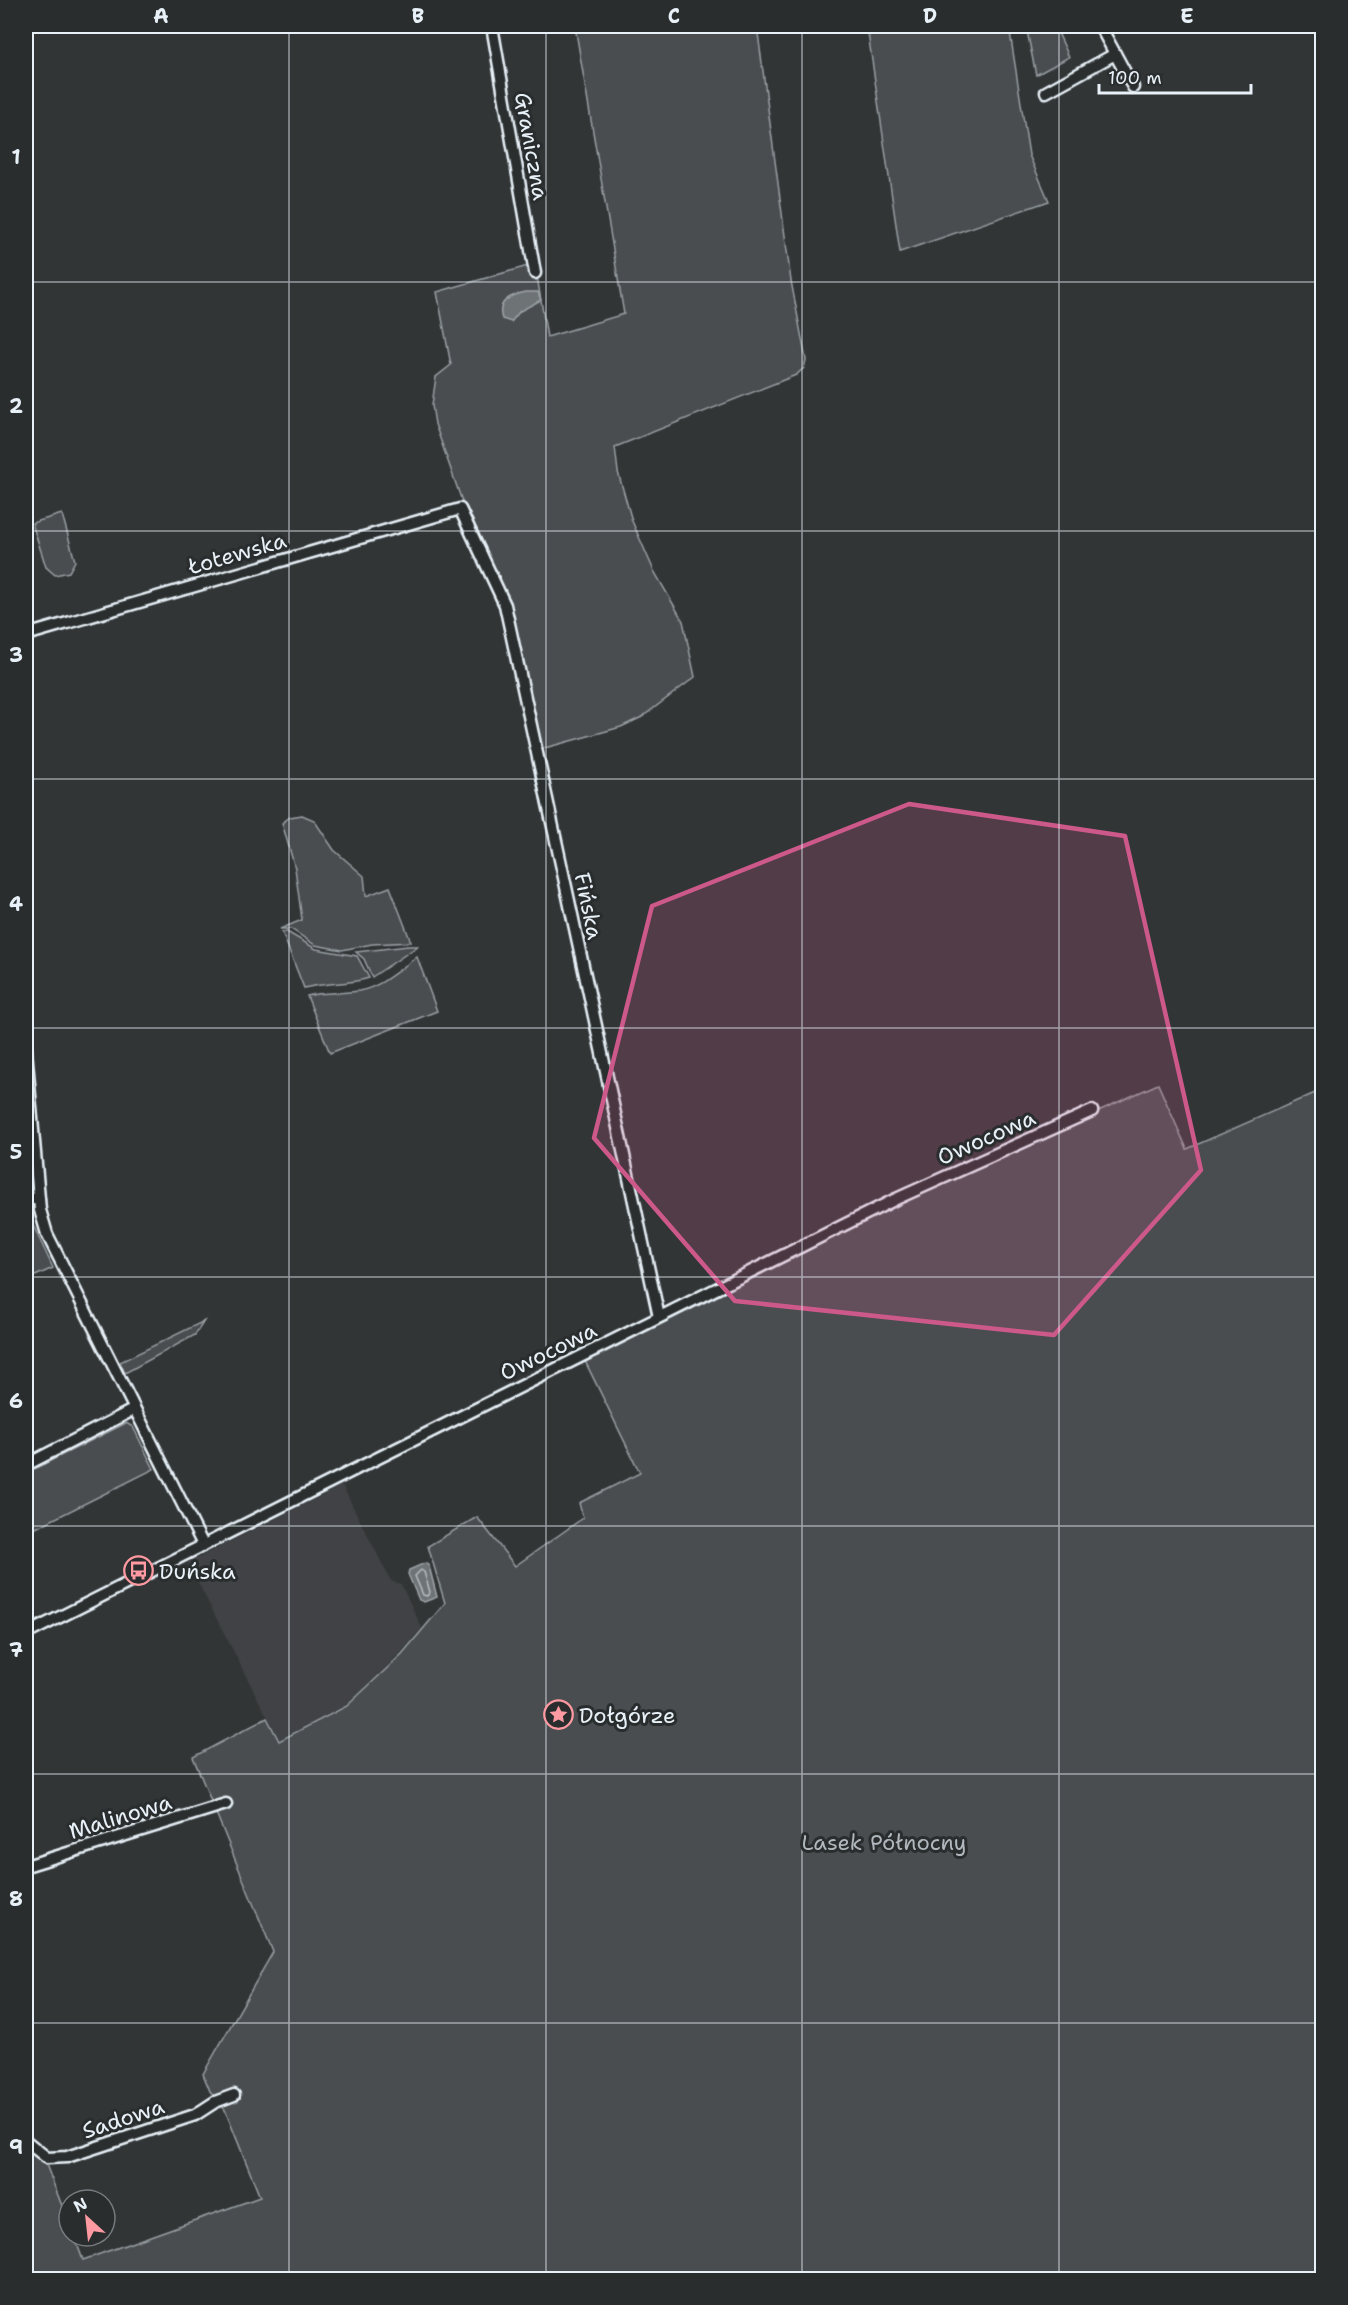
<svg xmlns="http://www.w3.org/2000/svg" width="1348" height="2305" font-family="'Shantell Sans',sans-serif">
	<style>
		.built { fill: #3f4244 }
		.green { fill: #494d4f; stroke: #989fa4; stroke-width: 1.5 }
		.water { fill: #6e7376; stroke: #9fa5aa; stroke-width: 1.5 }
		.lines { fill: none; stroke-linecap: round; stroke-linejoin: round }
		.shore { stroke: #b7bfc4; stroke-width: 1.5 }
		.minor-casing { stroke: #e8f1f8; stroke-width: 15 }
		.minor { stroke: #2a2d2e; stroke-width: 10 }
		.marked { fill: #cd598a; fill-opacity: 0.2; stroke: #cd598a; stroke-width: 4.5; stroke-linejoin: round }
		.grid { fill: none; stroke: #e8f1f8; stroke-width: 1.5; stroke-opacity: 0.55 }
		.labels { text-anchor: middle; stroke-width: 6; stroke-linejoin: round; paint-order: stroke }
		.street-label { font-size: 22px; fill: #e8f1f8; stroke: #2a2d2e }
		.poi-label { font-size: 22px; fill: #e8f1f8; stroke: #2a2d2e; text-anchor: start }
		.park-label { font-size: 22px; fill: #b0b8bd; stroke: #2a2d2e }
		.neatline { fill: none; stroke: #e8f1f8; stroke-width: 2 }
		.grid-label { font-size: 20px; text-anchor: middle; font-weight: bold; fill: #e8f1f8 }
	</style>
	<rect width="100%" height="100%" fill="#323536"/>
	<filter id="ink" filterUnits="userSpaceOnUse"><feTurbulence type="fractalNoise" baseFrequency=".0167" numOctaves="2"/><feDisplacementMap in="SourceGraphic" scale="12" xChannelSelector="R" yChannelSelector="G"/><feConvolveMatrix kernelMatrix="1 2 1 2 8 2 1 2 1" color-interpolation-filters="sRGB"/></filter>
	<g filter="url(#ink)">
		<path class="built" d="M342,1485L391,1581L401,1584L422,1628L401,1653L347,1705L279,1740L188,1563Z"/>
		<g class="green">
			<path d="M575,26H757L791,281L806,360L804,368L796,375L615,447L618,472L632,521L654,571L683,621L695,677L642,717L621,727L541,749L510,603L464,507L435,424L432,405L436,377L451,365L437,292L535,264L547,337L624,314Z"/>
			<path d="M867,26H1009L1029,155L1049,201L900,252Z"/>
			<path d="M1026,26H1055L1069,57L1036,75Z"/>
			<path d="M62,514L75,561L69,572L55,575L46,567L32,523Z"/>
			<path d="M302,815L314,820L334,850L364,876L366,896L390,887L411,942L372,944L342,950L315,945L291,929H280L302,920L295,868L282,823L290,817Z"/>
			<path d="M282,932H287L316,949L357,956L369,978C347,985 326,982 304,988Z"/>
			<path d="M408,946H418L372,977L364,959L356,952Z"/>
			<path d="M417,957L437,1011L330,1053L307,996C324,991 342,994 359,991C383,986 398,970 417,957Z"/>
			<path d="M1158,1084L1187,1149L1322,1090V1155L1317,1157L1322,1168V2279H26V2147L45,2162L69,2224V2236H74L83,2260L260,2197L225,2110L210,2091L203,2074L273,1952L193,1757L267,1718L279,1741L347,1706L402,1654L445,1603L428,1546L477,1517L515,1566L583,1518L579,1503L640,1473L583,1357L961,1173Z"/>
			<path d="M26,1210L53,1268L26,1280Z"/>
			<path d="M204,1321L195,1335L125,1373L120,1362Z"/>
			<path d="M126,1423L133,1427L154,1469L26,1533V1473Z"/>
		</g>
		<g class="water">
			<path d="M526,292H538L541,300L520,311L511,322L502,319C496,301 511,295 526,292Z"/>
			<path d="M425,1563L429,1566L437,1597L424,1602L419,1600L408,1574L409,1570Z"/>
		</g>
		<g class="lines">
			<path class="shore" d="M421,1570L424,1572L430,1592L427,1596L423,1595L415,1576Z"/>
			<defs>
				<g id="minor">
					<path d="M492,26L535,273"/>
					<path d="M1100,26L1133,87"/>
					<path d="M1046,92L1115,54"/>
					<path d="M26,635L460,509L505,605L659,1317"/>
					<path d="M26,1050L40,1210L47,1234L203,1545"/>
					<path d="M26,1199H39"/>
					<path d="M26,1465L133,1410"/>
					<path d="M26,1634L896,1199L1092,1111"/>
					<path d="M26,1866L226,1804"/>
					<path d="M26,2141L47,2158L67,2157L195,2115L215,2102L234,2095"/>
				</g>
			</defs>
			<use href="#minor" class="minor-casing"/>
			<use href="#minor" class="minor"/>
		</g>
	</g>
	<path class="marked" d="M909,804L1125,836L1201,1170L1054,1335L735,1301L594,1138L652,906Z"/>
	<path class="grid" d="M289,26V2280M546,26V2280M802,26V2280M1059,26V2280M26,282H1322M26,531H1322M26,779H1322M26,1028H1322M26,1277H1322M26,1526H1322M26,1774H1322M26,2023H1322"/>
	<defs>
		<symbol id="bus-ring" viewBox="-11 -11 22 22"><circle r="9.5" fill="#2a2d2e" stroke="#ff9aa2" stroke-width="1.5"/><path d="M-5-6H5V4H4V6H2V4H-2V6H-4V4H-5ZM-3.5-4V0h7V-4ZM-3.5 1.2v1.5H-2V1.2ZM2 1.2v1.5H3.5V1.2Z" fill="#ff9aa2"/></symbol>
		<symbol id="sight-ring" viewBox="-11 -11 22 22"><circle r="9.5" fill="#2a2d2e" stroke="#ff9aa2" stroke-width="1.5"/><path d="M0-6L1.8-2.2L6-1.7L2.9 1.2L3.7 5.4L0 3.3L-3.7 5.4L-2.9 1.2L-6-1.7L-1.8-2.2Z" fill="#ff9aa2"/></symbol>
	</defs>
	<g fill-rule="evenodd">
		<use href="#bus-ring" x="122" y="1554" width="33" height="33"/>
		<use href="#sight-ring" x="542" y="1698" width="33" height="33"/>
	</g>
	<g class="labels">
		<g class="street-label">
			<text transform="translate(532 146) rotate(80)" y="8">Graniczna</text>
			<text transform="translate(237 553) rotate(-16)" y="8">Łotewska</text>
			<text transform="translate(589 906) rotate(78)" y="8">Fińska</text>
			<text transform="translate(986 1137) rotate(-24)" y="8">Owocowa</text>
			<text transform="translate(548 1351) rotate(-26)" y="8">Owocowa</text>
			<text transform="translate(120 1816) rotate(-17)" y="8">Malinowa</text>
			<text transform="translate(123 2118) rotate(-18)" y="8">Sadowa</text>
		</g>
		<g class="poi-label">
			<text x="159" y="1579">Duńska</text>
			<text x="579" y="1723">Dołgórze</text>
		</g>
		<g class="park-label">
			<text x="884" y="1850">Lasek Północny</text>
		</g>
	</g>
	<rect width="1348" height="2305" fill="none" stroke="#2a2d2e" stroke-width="66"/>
	<g transform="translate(87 2218) rotate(333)"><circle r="28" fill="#2a2d2e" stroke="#767b7f" stroke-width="1.5"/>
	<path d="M0-4.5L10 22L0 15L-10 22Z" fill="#ff9aa2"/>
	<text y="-9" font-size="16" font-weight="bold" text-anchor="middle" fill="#e8f1f8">N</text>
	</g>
	<path d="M1099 84v9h152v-9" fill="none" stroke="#e8f1f8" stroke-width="3"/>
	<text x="1108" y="84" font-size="18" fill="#e8f1f8" stroke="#2a2d2e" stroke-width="4.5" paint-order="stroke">100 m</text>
	<rect x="33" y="33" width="1282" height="2239" class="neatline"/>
	<g class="grid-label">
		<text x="161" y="23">A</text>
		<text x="418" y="23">B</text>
		<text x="674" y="23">C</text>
		<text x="930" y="23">D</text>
		<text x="1187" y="23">E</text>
		<text x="16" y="164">1</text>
		<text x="16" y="413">2</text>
		<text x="16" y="662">3</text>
		<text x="16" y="911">4</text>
		<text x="16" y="1159">5</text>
		<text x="16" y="1408">6</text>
		<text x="16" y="1657">7</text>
		<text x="16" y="1906">8</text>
		<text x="16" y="2154">9</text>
	</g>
</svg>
